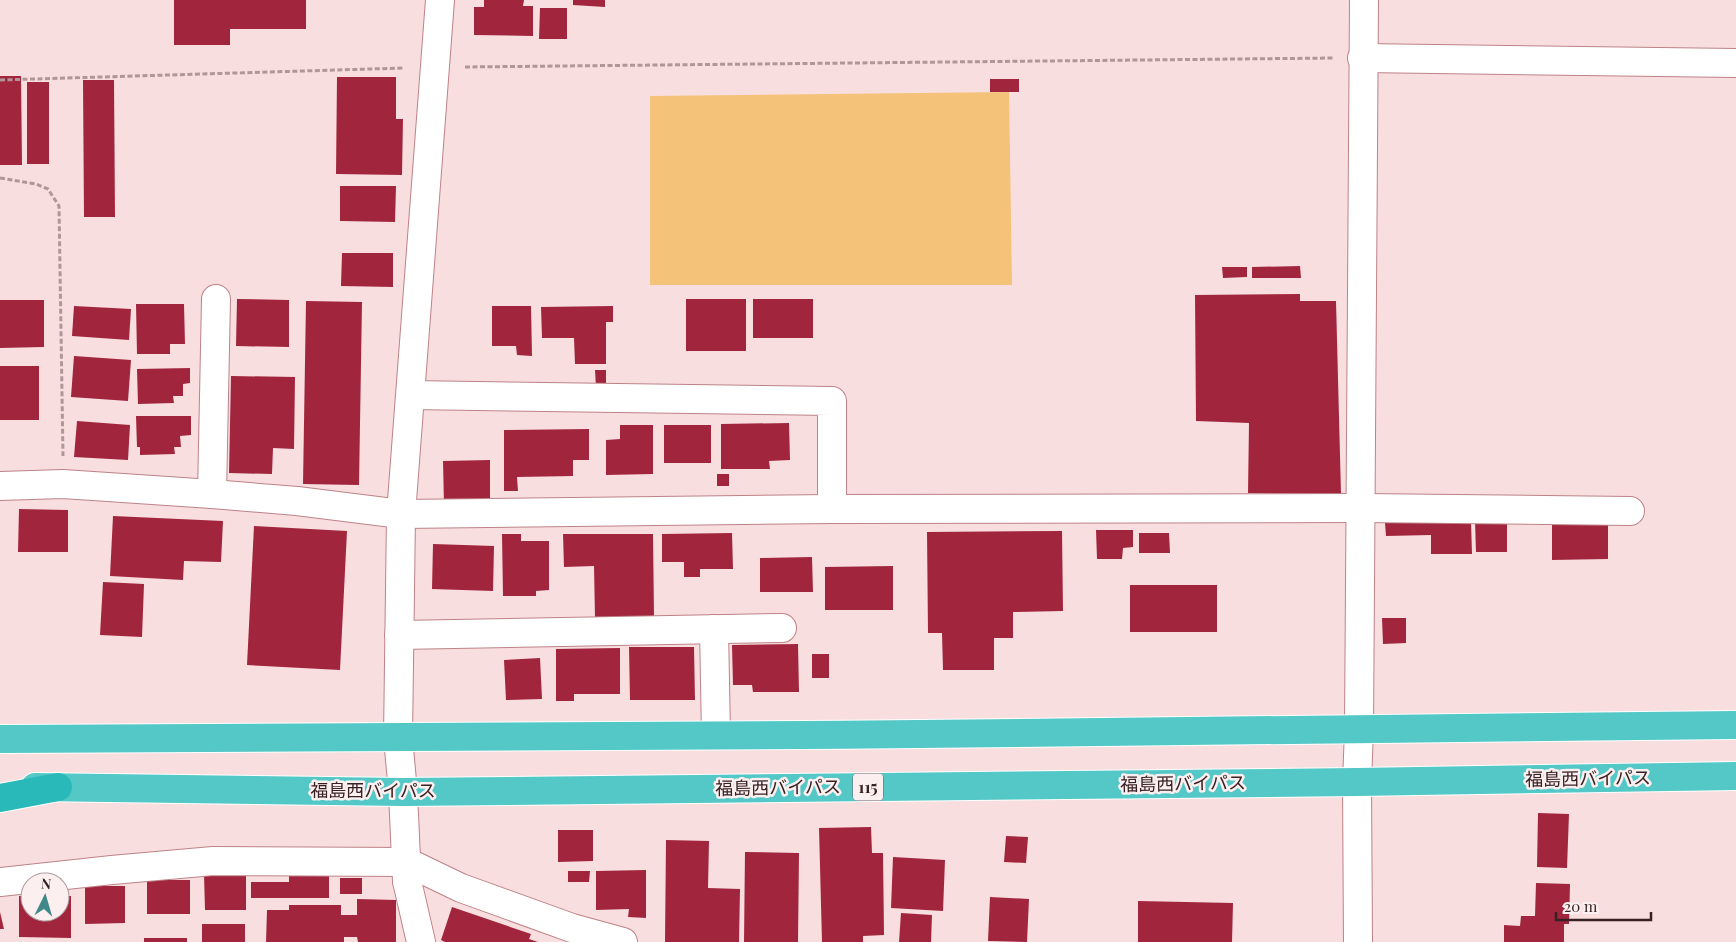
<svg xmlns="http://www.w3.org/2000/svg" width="1736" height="942" font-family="'Playfair Display','Noto Sans JP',serif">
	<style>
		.green { fill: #f5c279 }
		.building { fill: #a2253e }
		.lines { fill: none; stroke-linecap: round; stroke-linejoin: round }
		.minor-casing { stroke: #bd8387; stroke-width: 30 }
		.tertiary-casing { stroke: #bd8387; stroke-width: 30 }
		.trunk-casing { stroke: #fff; stroke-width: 30 }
		.motorway-casing { stroke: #fff; stroke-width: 30 }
		.path { stroke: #af9798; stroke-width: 3; stroke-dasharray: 5 2.5; stroke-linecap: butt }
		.minor { stroke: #fff; stroke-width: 28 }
		.tertiary { stroke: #fff; stroke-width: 28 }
		.trunk { stroke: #54c7c7; stroke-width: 28 }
		.motorway { stroke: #29b9b9; stroke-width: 28 }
		.labels { text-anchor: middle; stroke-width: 5; stroke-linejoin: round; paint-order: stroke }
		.shield { fill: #fceff0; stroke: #735f60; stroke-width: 1 }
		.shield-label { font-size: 16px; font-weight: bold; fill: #382123 }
		.street-label { font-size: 18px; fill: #382123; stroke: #fceff0 }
	</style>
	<rect width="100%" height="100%" fill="#f8dedf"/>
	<path class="green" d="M1009,92L1012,285H650V96Z"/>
	<g class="building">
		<path d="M174,0H306V29H230V45H174Z"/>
		<path d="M484,0H524L523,6H533V36L474,35V7H484Z"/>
		<path d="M573,0H605V7L573,5Z"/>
		<path d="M540,8H567V39H539Z"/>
		<path d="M0,76H21L22,165H0Z"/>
		<path d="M337,77H396V119H403L402,175L336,174Z"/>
		<rect x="990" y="79" width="29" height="13"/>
		<path d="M83,80H114L115,217H84Z"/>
		<rect x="27" y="82" width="22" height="82"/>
		<path d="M340,186H396L395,222L340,221Z"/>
		<path d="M342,253H393V287L341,286Z"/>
		<path d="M1300,266L1301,278H1252V267Z"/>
		<path d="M1222,267H1247V277L1223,278Z"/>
		<path d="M1300,294V301H1336L1341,494L1248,493L1249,423L1196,421L1195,295Z"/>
		<path d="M237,299L289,300V347L236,346Z"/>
		<rect x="686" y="299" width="60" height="52"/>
		<rect x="753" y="299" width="60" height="39"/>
		<path d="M0,300H44V347L0,348Z"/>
		<path d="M306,301L362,302L359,485L303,484Z"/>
		<path d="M136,304H184L185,344H170V354H137Z"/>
		<path d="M74,306L131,309L129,340L72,336Z"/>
		<path d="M492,306H531L532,356L517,355L516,346H492Z"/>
		<path d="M613,306V322H606V364H575L574,338H542L541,307Z"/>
		<path d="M74,356L131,360L128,401L71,397Z"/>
		<rect x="0" y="366" width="39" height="54"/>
		<path d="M190,368V383L183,384V396H173L174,403L138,404L137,369Z"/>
		<path d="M595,370H606V386L596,387Z"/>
		<path d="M231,376L295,377L294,449L273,448L272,474L229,473Z"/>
		<path d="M136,416H191V435L180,436L181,447H174L175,454L140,455V447H137Z"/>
		<path d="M77,421L130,425L128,460L74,457Z"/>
		<path d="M789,423L790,460L769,461L770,469H721V424Z"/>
		<path d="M620,425H653V474L606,475V440L620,439Z"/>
		<rect x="664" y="425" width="47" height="38"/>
		<path d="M589,429V460H573V476L517,477L518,491H504V430Z"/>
		<path d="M490,460V503L444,505L443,461Z"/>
		<rect x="717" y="474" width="12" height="12"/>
		<path d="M19,509L68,510V552H18Z"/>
		<path d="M113,516L223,521L221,562L184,561L183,580L110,576Z"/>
		<path d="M1475,521L1507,522V552H1476Z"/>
		<path d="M1471,522L1472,554H1431V535L1386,536L1385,523Z"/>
		<path d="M1552,525H1608V559L1552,560Z"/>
		<path d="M254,526L347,531L340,670L247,665Z"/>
		<path d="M1096,530H1133V547L1123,548L1122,559H1097Z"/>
		<path d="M1062,531L1063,611L1013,612V638H994V670H943L942,633H928L927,532Z"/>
		<path d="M732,533L733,569H700V577H684V562H662V534Z"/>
		<path d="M1139,533H1169L1170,553H1139Z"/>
		<path d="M502,534H521V541H549V590L536,591V596H503Z"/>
		<path d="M563,534H653L654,617L595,618L594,566L564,567Z"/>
		<path d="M433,544L494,546L493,591L432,589Z"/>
		<path d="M812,557L813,592H760V558Z"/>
		<path d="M893,566V610H825V567Z"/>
		<path d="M103,582L144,584L142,637L100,635Z"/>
		<rect x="1130" y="585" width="87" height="47"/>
		<path d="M1382,618H1406V643L1383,644Z"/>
		<path d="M798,644L799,692H753L752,685H733L732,645Z"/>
		<path d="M629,647H694L695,700H630Z"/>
		<path d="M620,648V694H574V701H556V649Z"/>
		<rect x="812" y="654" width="17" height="24"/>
		<path d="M540,658L542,699L506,700L504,660Z"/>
		<path d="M1538,813L1569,814L1567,868L1537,867Z"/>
		<path d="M871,827L872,853H883L884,935L863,936V942H822L819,828Z"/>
		<path d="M558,830H593V861L558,862Z"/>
		<path d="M1006,836L1028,837L1026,863L1004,862Z"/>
		<path d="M666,840L709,841L708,888L740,889L739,942H665Z"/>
		<path d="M745,852L799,853L798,942H744Z"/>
		<path d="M893,857L945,860L943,911L891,908Z"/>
		<path d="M646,870V918L628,917L629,909L596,910V871Z"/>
		<path d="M568,871H590L589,882H568Z"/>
		<path d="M204,874H246V910H205Z"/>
		<path d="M289,876H329V898H251V882H289Z"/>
		<rect x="340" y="878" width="22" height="16"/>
		<rect x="147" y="880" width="43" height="34"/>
		<path d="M1536,883L1570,884L1569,924H1564V942H1504V925L1520,926L1521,916H1535Z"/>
		<path d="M85,886H125V923L85,924Z"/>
		<path d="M19,896H30V912H60V896H71V938L19,937Z"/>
		<path d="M990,897L1029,899L1027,942L988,941Z"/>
		<path d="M357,899L396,900V942H358L357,937H344V942H266L267,910H289V905H341V915H357Z"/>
		<path d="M1138,901L1233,903L1232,942H1138Z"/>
		<path d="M452,907L531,934L529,939L538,942H445L441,940Z"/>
		<path d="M0,912L4,929H0Z"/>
		<path d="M901,913L932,915L931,942H899Z"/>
		<rect x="202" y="924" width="43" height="18"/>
		<rect x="144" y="938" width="43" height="4"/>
	</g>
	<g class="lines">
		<defs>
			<g id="minor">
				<path d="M1362,58L1736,63"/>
				<path d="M411,395L832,401V509"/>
				<path d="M0,486L63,484L212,494L297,501L401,514L832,509L1361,508L1630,511"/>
				<path d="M212,494L216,299"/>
				<path d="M714,629L716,735"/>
				<path d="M399,635L782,628"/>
				<path d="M1359,730L1364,0"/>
				<path d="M407,881L421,942"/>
				<path d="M0,882L112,870L213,861L407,862L461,888L572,928L623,942"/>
			</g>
			<g id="tertiary">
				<path d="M407,881L403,792L398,738L401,514L440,0"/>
				<path d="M1358,942L1357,782L1359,730"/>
			</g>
			<g id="trunk">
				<path d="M0,739C579,738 1157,733 1736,725"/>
				<path d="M35,787L403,792L1357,782L1736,776"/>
			</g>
			<path id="motorway" d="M0,798L58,787"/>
		</defs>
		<use href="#minor" class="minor-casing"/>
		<use href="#tertiary" class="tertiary-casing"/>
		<use href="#trunk" class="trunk-casing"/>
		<use href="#motorway" class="motorway-casing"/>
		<g class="path">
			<path d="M465,67L1334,58"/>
			<path d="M0,80L404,68"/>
			<path d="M0,178L36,184L48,189L59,206L63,456"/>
		</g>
		<use href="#minor" class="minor"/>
		<use href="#tertiary" class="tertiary"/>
		<use href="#trunk" class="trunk"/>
		<use href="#motorway" class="motorway"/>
	</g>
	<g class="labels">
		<rect class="shield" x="853" y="773.5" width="30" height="27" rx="4"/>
		<g class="shield-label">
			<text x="868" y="793">115</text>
		</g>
		<g class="street-label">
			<text transform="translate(1588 779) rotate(-1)" y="6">福島西バイパス</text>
			<text transform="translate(1183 784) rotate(-1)" y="6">福島西バイパス</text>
			<text transform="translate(778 788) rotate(-1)" y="6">福島西バイパス</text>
			<text x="373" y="797">福島西バイパス</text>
		</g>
	</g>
	<g transform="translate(45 897) rotate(5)"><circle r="24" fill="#fceff0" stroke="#ae9d9e"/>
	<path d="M0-4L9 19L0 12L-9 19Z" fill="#418989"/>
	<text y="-8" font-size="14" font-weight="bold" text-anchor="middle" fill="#382123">N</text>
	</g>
	<path d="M1556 912v8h95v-8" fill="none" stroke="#382123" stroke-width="2.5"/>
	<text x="1564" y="912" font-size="15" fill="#382123" stroke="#fceff0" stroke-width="4" paint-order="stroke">20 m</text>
</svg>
